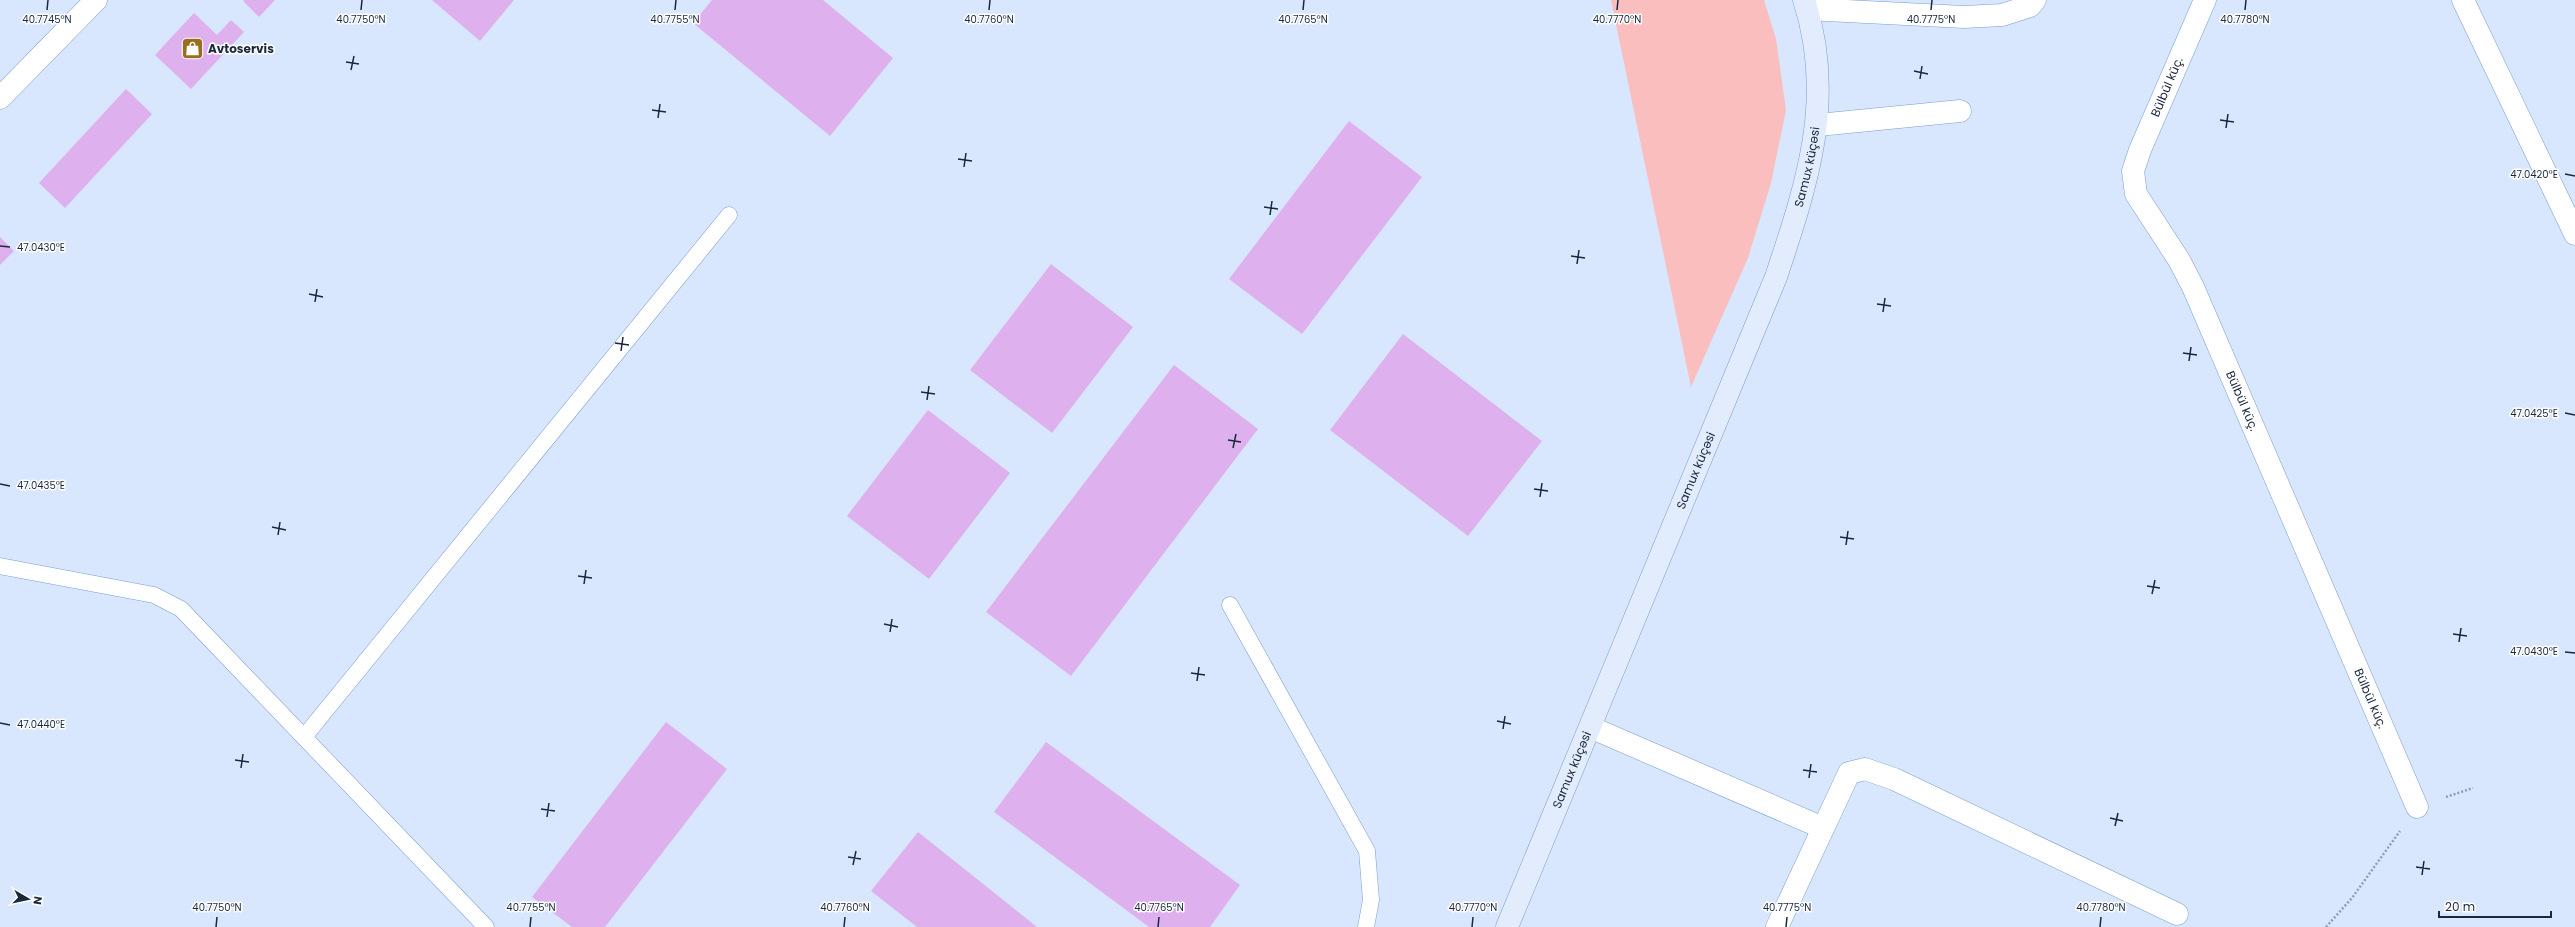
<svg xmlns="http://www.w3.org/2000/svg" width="2575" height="927" font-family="Poppins,sans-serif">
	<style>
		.green { fill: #fabebf }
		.building { fill: #deb0ed }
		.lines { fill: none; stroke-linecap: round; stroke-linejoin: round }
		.lane-casing { stroke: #7a9dd1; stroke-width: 17 }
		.street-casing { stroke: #7a9dd1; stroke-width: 23 }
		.secondary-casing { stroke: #7a9dd1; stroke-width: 23 }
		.path { stroke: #8f9eb4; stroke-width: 2.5; stroke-dasharray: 2 2; stroke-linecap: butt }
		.lane { stroke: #fff; stroke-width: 16 }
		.street { stroke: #fff; stroke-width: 22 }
		.secondary { stroke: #e2ecfc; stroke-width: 22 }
		.ticks { fill: none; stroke: #1a283d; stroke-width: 1.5 }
		.labels { text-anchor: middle; stroke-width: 3; stroke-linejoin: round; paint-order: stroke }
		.poi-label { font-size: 12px; font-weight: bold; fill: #1a283d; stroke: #fff; text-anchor: start }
		.street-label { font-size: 12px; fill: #1a283d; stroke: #fff }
		.ticks-label { font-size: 10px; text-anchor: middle; fill: #1a283d; stroke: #fff; stroke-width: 3; stroke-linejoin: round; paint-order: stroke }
	</style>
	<rect width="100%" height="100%" fill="#d8e7fe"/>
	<path class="green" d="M1611,0H1764L1776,39L1786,110L1771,183L1748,258L1691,387Z"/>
	<g class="building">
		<path d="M244,0H275L259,17L243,1Z"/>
		<path d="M432,0H514L480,41Z"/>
		<path d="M712,0H823L893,58L830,136L693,23Z"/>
		<path d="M194,13L217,35L231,20L244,32L191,89L155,55Z"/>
		<path d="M126,89L152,114L65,208L39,183Z"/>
		<path d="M1349,121L1422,177L1302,334L1229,279Z"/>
		<path d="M0,237L14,251L0,265Z"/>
		<path d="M1051,264L1133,327L1052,433L970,370Z"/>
		<path d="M1403,334L1542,441L1468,536L1330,430Z"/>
		<path d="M1174,365L1258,429L1071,676L986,612Z"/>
		<path d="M928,410L1010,473L929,579L847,516Z"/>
		<path d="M666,722L727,769L605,927H572L532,897Z"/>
		<path d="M1046,742L1240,885L1210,927H1149L994,812Z"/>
		<path d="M918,832L1037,927H917L871,891Z"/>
	</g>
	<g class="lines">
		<defs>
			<g id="lane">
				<path d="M0,566L154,595L181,609L486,927"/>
				<path d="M1230,605L1367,851L1371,900L1366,927"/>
				<path d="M304,737L729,215"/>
			</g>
			<g id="street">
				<path id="s1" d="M2205,0L2140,150L2133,171L2136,194L2179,260L2193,287L2417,807"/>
				<path d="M2463,0L2575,234"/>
				<path d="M1807,9L1964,17L2002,15L2030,6L2035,0"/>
				<path d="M0,98L96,0"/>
				<path d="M1818,125L1960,111"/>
				<path d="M1590,727L1823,828"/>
				<path d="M1777,927L1849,773L1865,769L1894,779L2177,914"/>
			</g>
			<g id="secondary">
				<path id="s2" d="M1507,927L1776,277C1807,184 1836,98 1804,0"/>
			</g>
		</defs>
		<use href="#lane" class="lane-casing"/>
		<use href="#street" class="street-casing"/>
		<use href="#secondary" class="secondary-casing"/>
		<g class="path">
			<path d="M2446,797L2473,788"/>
			<path d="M2326,927L2352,898L2400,831"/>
		</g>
		<use href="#lane" class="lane"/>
		<use href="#street" class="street"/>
		<use href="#secondary" class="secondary"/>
	</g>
	<path class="ticks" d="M47,10L48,0M361,10L362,0M675,10L676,0M989,10L990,0M1303,10L1304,0M1617,10L1618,0M1931,10L1932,0M2245,10L2246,0M346,62L359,64M351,70L354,56M1914,71L1928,74M1920,79L1922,66M652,110L666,112M658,118L660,104M2220,120L2234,122M2226,128L2228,114M958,159L972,161M964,167L966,153M2565,174L2575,176M1264,207L1278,209M1270,215L1272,201M0,246L10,247M1571,256L1585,258M1577,264L1579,250M309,294L323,297M315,302L317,289M1877,304L1891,306M1883,312L1885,298M615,343L629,345M621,351L623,337M2183,353L2197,355M2189,361L2191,347M921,392L935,394M927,400L929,386M2565,413L2575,415M1228,440L1241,442M1233,448L1236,434M0,484L10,486M1534,489L1548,491M1540,497L1542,483M272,527L286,530M278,535L280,522M1840,537L1854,539M1846,545L1848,531M578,576L592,578M584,584L586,570M2147,586L2160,588M2152,594L2155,580M884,624L898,627M890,632L892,619M2453,634L2467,636M2459,642L2461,628M2565,652L2575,653M1191,673L1205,675M1197,681L1199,667M1497,721L1511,724M0,723L10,725M1503,729L1505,716M235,760L249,762M241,768L243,754M1803,770L1817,772M1809,778L1811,764M541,809L555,811M547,817L549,803M2110,818L2123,821M2115,826L2118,813M848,857L861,859M853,865L856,851M2416,867L2430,869M2422,875L2424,861M216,927L217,917M530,927L531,917M844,927L845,917M1158,927L1159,917M1472,927L1473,917M1786,927L1787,917M2100,927L2101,917"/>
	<defs>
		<symbol id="shop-square" viewBox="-11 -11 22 22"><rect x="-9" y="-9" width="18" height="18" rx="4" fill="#996e1c" stroke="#fff"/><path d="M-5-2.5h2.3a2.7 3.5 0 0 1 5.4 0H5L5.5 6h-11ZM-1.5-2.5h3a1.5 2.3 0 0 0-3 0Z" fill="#fff"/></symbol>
	</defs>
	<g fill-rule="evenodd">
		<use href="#shop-square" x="180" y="36" width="25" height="25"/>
	</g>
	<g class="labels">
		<g class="poi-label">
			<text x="208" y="53">Avtoservis</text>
		</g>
		<g class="street-label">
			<text transform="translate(2167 87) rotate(-67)" y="4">Bülbül küç.</text>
			<text dy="4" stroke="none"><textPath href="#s2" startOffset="818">Samux küçəsi</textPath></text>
			<text dy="4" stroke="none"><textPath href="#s1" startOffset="442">Bülbül küç.</textPath></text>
			<text dy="4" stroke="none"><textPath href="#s2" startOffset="494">Samux küçəsi</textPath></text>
			<text dy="4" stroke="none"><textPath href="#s1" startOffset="766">Bülbül küç.</textPath></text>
			<text dy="4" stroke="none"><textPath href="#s2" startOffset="170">Samux küçəsi</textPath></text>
		</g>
	</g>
	<g class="ticks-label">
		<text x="989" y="23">40.7760°N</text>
		<text x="1303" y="23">40.7765°N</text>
		<text x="1931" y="23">40.7775°N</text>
		<text x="47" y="23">40.7745°N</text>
		<text x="361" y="23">40.7750°N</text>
		<text x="675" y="23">40.7755°N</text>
		<text x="1617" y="23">40.7770°N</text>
		<text x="2245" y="23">40.7780°N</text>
		<text x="2534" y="178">47.0420°E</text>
		<text x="41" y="251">47.0430°E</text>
		<text x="2534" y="417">47.0425°E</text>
		<text x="41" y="489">47.0435°E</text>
		<text x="2534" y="655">47.0430°E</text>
		<text x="41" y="728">47.0440°E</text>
		<text x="217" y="911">40.7750°N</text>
		<text x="531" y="911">40.7755°N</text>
		<text x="845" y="911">40.7760°N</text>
		<text x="1159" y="911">40.7765°N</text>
		<text x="1473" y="911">40.7770°N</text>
		<text x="1787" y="911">40.7775°N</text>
		<text x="2101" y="911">40.7780°N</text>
	</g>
	<g transform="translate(28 899) rotate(99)" stroke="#ffffff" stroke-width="3" paint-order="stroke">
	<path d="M0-3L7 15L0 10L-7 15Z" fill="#1a283d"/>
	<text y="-6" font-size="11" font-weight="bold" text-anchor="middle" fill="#1a283d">N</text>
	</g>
	<path d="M2439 911v6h112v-6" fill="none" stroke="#1a283d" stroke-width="2"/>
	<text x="2445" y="911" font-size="12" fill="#1a283d" stroke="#ffffff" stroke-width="3" paint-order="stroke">20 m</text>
</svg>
